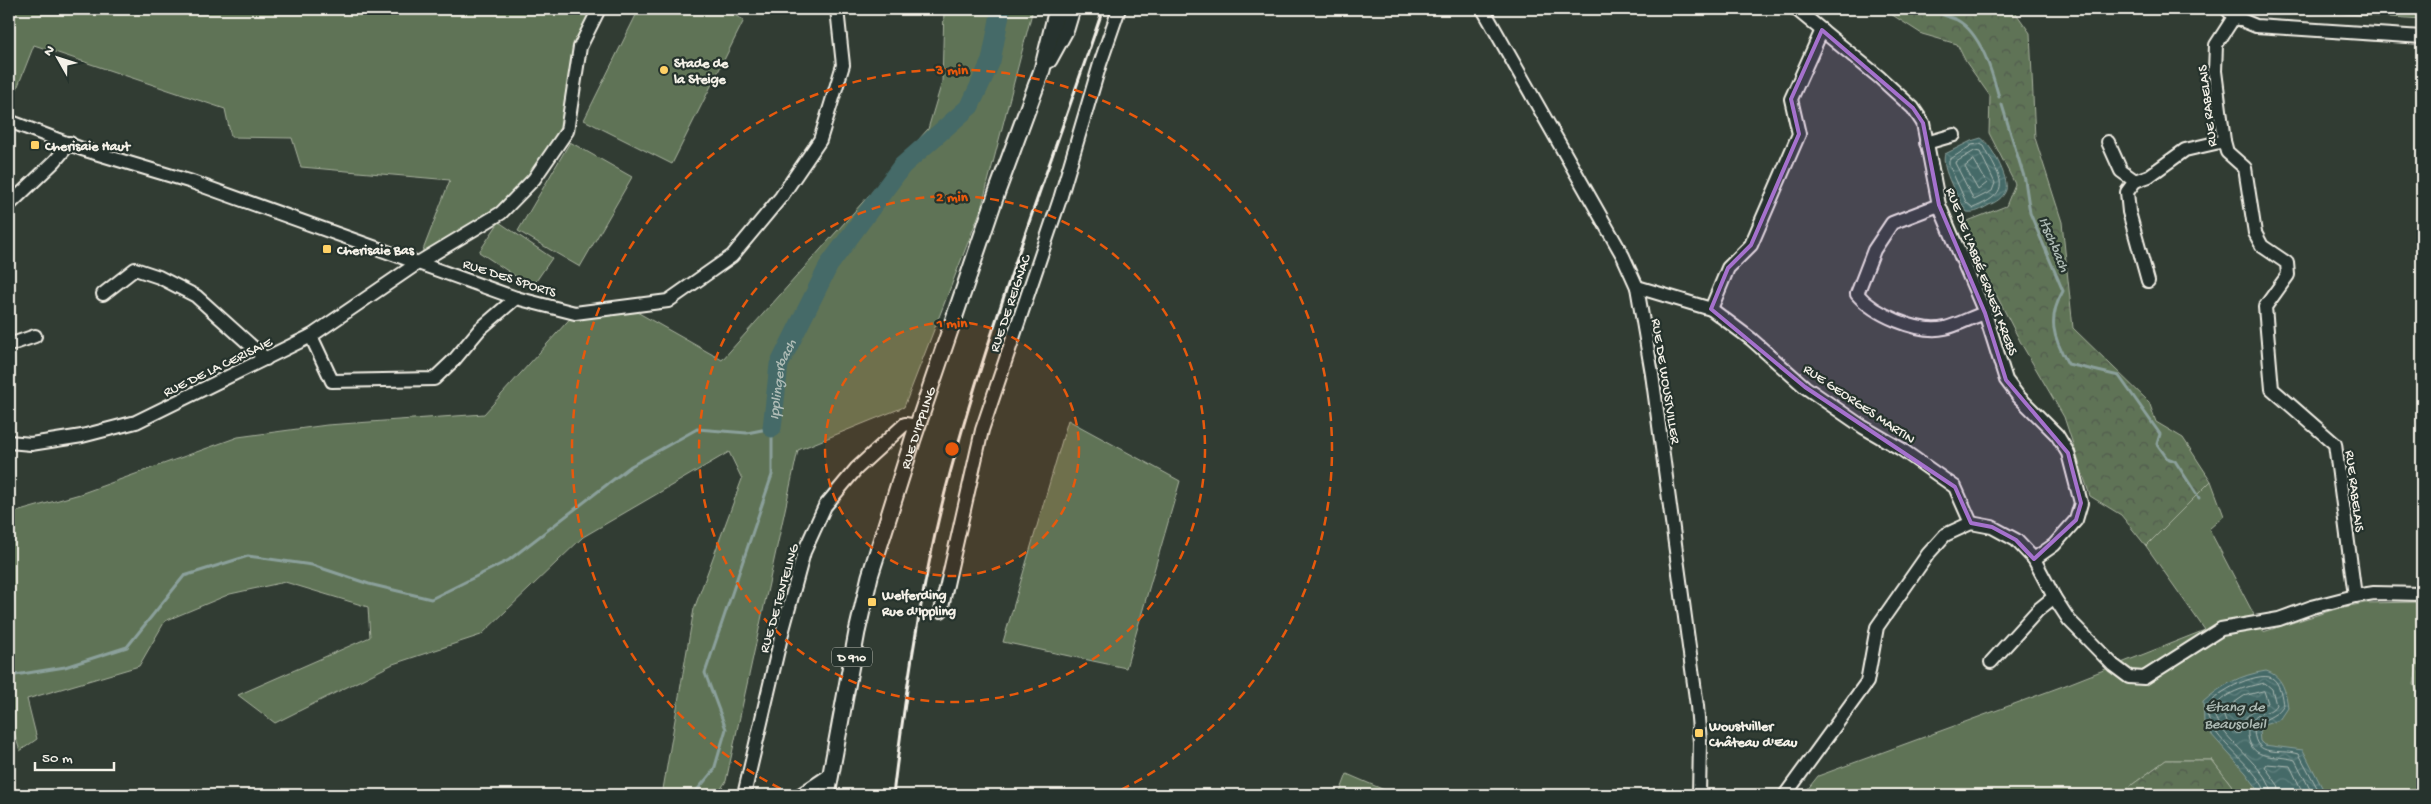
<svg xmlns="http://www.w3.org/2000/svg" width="2431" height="804" font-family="'Gochi Hand',sans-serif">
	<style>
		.green { fill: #5e7356; stroke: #a9b29f }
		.forest { fill: url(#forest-crowns); stroke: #a9b29f }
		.park { fill: url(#park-tufts); stroke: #a9b29f }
		.water { fill: url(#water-waves); stroke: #8ba09b }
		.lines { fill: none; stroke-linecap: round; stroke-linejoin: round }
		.shore { stroke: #aebbb5; stroke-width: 1 }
		.stream { stroke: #8ba09b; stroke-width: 3 }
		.river { stroke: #456a68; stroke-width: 19 }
		.minor-casing { stroke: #f4f1e8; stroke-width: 16 }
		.major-casing { stroke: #f4f1e8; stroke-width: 19 }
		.minor { stroke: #26332d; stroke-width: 12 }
		.major { stroke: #26332d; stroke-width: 15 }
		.rail { stroke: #f4f1e8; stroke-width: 3 }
		.marked { fill: #a571cd; fill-opacity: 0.2; stroke: #a571cd; stroke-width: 4; stroke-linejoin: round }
		.ring { fill: none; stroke: #e8590c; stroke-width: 2.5; stroke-dasharray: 9 6 }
		.poi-dot { fill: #ffd166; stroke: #26332d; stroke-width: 2 }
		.labels { text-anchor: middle; stroke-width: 4.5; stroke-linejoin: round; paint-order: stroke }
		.shield { fill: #26332d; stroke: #b6b8b0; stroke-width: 1 }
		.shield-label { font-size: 12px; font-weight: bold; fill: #f4f1e8 }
		.poi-label { font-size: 14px; font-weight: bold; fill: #f4f1e8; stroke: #26332d; text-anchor: start }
		.street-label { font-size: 14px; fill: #f4f1e8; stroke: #26332d }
		.water-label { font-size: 15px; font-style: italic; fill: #aebbb5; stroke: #26332d }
		.centre { fill: #e8590c; stroke: #26332d; stroke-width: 2.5 }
		.ring-label { font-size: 15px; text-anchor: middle; font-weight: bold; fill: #e8590c; stroke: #26332d; stroke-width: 4.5; stroke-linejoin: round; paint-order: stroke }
	</style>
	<defs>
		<pattern id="forest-crowns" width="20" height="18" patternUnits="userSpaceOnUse" patternTransform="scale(1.25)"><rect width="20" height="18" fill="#5e7356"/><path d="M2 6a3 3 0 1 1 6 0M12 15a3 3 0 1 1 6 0" fill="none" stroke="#525b4d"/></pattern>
		<pattern id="park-tufts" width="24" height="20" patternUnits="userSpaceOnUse" patternTransform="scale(1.25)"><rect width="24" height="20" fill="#5e7356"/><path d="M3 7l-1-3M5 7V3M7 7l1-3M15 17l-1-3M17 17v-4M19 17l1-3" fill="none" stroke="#525b4d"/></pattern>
		<pattern id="water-waves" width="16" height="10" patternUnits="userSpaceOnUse" patternTransform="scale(1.25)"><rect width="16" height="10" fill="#456a68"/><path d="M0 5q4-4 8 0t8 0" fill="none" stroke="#60807e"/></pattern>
	</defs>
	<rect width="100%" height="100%" fill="#313c33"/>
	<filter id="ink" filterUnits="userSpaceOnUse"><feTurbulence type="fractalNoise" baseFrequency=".02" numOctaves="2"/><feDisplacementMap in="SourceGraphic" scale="10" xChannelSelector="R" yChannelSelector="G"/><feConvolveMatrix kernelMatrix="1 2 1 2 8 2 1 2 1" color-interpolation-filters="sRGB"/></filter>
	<g filter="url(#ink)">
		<g class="green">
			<path d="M9,9H599L580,47L567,131L501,213L418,263L450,180L301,167L292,138L231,137L225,109L34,45L9,109Z"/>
			<path d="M639,9H722L744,20L672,164L584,120Z"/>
			<path d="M944,9H1033L981,209L904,407L798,450L726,781L717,795H662L694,609L742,479L729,452L583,537L481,635L393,664L275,723L238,695L370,637L368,607L285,582L230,594L165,621L139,666L27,699L37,739L20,751L9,717V514L80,494L238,437L327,425L484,414L575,313L628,307L722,360L928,129L942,82Z"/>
			<path d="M2300,9H2422V19L2300,11Z"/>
			<path d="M570,142L632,177L580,267L518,231Z"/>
			<path d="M499,222L552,258L532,287L479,252Z"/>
			<path d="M1068,420L1180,481L1126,668L1003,642Z"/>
			<path d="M2211,481L2224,516L2209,529L2263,632L2339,608L2365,603L2422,602V795H2239L2212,760H2166L2118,795H1803L1818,776L2063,686L2205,630L2146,546Z"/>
			<path d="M1347,774L1396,795H1339Z"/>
		</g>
		<g class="forest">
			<path d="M1883,9H2013L2030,33L2035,138L2062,222L2073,328L2149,402L2156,422L2183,438L2211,481L2146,546L2121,515L2090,496L2064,417L2022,345L1960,224L2006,206L2015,184L1989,133L1990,96L1966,62L1957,44L1922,34Z"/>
			<path d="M2166,760H2212L2239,795H2118Z"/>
		</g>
		<path class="park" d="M2422,635V699L2414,685Z"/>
		<g class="water">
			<path d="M1981,138C1991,144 2009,178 2006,190C2003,198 1996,202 1989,205C1980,210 1976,213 1967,212C1959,200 1940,168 1945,154L1971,141Z"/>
			<path d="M2266,671C2283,676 2286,692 2288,708L2280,720L2264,725L2259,731L2260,741L2264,745L2303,750L2326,795H2262L2246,773L2210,733L2204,722L2203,702C2222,685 2240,675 2266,671Z"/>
		</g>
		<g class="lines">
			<g class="shore">
				<path d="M1980,144L1984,146C2000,179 2015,191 1973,208L1966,202L1949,165V160L1972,145Z"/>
				<path d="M1975,151L1980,152L1995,183L1992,191L1974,200L1955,163Z"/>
				<path d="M1974,160L1987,183L1978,190L1965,167Z"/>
				<path d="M2264,691L2268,703C2254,710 2242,715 2240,733H2236L2226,722L2222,711L2244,696Z"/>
				<path d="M2266,795C2263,770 2207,738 2207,711C2207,695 2258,670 2272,678C2280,683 2282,697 2283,706C2275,719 2261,717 2254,731C2256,759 2279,748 2299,754L2321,795"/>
				<path d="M2272,795C2271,769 2219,739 2213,711C2220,693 2248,686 2265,683L2272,689L2276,705C2271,713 2264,711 2257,716C2250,721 2247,729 2248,736C2252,762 2276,754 2295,760L2313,795"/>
				<path d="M2280,795L2278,785L2265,767L2267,764L2290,766L2304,795"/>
			</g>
			<g class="stream">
				<path d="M1933,9C1940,15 1948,16 1957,20C1981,33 1992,72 1999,97"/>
				<path d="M2002,105L2025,180L2030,213L2063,291C2047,319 2053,337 2068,364L2119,376L2160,434L2157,444L2167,458L2175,461L2199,498"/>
				<path d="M9,676L65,667L127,647L184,576L248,556L312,565L369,584L431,599L509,560L631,466L697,429L747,433L772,428V475L705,673L726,729L714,770L693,795"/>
			</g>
			<path class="river" id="s1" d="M772,428L779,365L829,265L902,166L970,106L991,61L1001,9"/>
			<defs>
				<g id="minor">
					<path d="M1483,9L1623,256L1637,287L1652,374L1697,706L1700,742L1699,795"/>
					<path d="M1796,9L1879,77L1913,108L1923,123L1939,205L1985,313L2006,380L2018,396L2057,435L2068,453L2081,503L2076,520L2054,545L2034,559"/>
					<path d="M2227,9L2234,17L2256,26L2422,37"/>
					<path d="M2234,17L2216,45L2215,71L2224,141L2227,152L2245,168L2255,233L2262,246L2287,263L2288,275L2265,307L2272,389L2335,444L2355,596"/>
					<path d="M9,121L82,149L192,182L516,298L575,313L668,301L732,256L781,197L820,140L843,65L837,9"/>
					<path d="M2108,142L2121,171L2135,181L2149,176L2185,150L2224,141"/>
					<path d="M1926,143L1954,135"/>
					<path d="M2135,181L2127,192L2129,212L2148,281"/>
					<path d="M9,205L55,161L70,143"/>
					<path d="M1939,205L1892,223L1874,250L1857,294C1874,314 1918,334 1945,328C1958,325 1972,317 1985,313"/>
					<path d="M1637,287L1711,309L1751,339L1805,387L1863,427L1901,449L1955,487L1971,523"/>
					<path d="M103,294L135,269L159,277L196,296L266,359"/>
					<path d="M1711,309L1728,268L1751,245L1799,134L1791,99L1822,30"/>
					<path d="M311,336L332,381L434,379L455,359L480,329L516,298"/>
					<path d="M9,345L35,336"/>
					<path d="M9,442L31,444L82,436L136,422L311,336L418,263L501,213L534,179L567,131L580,47L599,9"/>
					<path d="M941,611L982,430L1060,199L1100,64L1119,9"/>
					<path d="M1991,662L2038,610L2054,597"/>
					<path d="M744,795L781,637L804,552L825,506L856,469L905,424L918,426"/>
					<path d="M800,795L830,775"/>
					<path d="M1785,795L1867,682L1877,627L1928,554L1945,535L1971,523L1992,527L2016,540L2034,559L2054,597L2069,620L2113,665L2129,677L2144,678L2221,629L2279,619L2312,607L2355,596L2374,593L2422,594"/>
				</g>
				<g id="major">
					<path d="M1049,60L1066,29L1072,9"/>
					<path id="s2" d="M827,795L857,632L870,576L913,439L997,192L1042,70L1057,9"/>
				</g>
			</defs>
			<use href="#minor" class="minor-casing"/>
			<use href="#major" class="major-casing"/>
			<use href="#minor" class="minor"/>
			<use href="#major" class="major"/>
			<path class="rail" d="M893,795C905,694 920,592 945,492C988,328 1049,169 1103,9"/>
		</g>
	</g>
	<path class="marked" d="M1822,30L1913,108L1923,123L1939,205L1985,313L2006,380L2068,453L2081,503L2076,520L2034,559L2016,540L1992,527L1971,523L1955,487L1805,387L1711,309L1728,268L1751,245L1799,134L1791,99Z"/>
	<circle cx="952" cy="449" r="127" fill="#e8590c" fill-opacity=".12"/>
	<g class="ring">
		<circle cx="952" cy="449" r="127"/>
		<circle cx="952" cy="449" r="253"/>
		<path d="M794 795A380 380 0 1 1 1110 795"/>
	</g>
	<g class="poi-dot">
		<circle cx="664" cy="70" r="5"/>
		<rect x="30" y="140" width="10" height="10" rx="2.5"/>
		<rect x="322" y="244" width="10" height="10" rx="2.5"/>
		<rect x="867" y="597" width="10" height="10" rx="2.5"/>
		<rect x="1694" y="728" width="10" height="10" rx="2.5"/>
	</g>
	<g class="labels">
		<rect class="shield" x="832" y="647.5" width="40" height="19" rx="4"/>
		<g class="shield-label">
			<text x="852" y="661">D 910</text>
		</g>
		<g class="poi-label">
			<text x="674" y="67">Stade de<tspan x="674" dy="16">la Steige</tspan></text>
			<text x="45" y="150">Cherisaie Haut</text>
			<text x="337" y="254">Cherisaie Bas</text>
			<text x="882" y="599">Welferding<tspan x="882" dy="16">Rue d'Ippling</tspan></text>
			<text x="1709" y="730">Woustviller<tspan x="1709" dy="16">Château d'Eau</tspan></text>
		</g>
		<g class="street-label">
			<text transform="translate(2206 106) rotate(-97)" y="5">RUE RABELAIS</text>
			<text transform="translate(1983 271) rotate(69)" y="5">RUE DE L'ABBÉ ERNEST KREBS</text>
			<text transform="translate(510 277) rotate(18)" y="5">RUE DES SPORTS</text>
			<text transform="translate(1009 303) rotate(-71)" y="5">RUE DE REIGNAC</text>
			<text transform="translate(217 366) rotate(-26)" y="5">RUE DE LA CERISAIE</text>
			<text transform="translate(1667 381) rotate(81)" y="5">RUE DE WOUSTVILLER</text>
			<text transform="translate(1860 403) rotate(34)" y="5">RUE GEORGES MARTIN</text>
			<text dy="5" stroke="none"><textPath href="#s2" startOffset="379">RUE D'IPPLING</textPath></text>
			<text transform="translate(2356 491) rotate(83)" y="5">RUE RABELAIS</text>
			<text transform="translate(778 598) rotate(-74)" y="5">RUE DE TENTELING</text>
		</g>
		<g class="water-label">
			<text transform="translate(2055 244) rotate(67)" y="5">Itschbach</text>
			<text dy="5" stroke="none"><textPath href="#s1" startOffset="50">Ipplingerbach</textPath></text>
			<text x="2235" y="711">Étang de<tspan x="2235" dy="17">Beausoleil</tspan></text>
		</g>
	</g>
	<circle cx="952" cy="449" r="8" class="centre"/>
	<g class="ring-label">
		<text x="952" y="74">3 min</text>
		<text x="952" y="201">2 min</text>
		<text x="952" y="327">1 min</text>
	</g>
	<rect width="2431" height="804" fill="none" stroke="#26332d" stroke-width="30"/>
	<rect x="15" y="15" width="2401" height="774" fill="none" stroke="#f4f1e8" stroke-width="2" filter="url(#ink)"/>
	<g transform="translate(58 58) rotate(309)" stroke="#26332d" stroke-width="4" paint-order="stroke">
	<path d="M0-4L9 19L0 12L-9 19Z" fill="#f4f1e8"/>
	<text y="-8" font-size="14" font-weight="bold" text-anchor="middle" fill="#f4f1e8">N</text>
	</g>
	<path d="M35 762v8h79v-8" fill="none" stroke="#f4f1e8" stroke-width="2.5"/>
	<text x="42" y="762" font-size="15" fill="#f4f1e8" stroke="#26332d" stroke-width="4" paint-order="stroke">50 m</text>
</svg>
